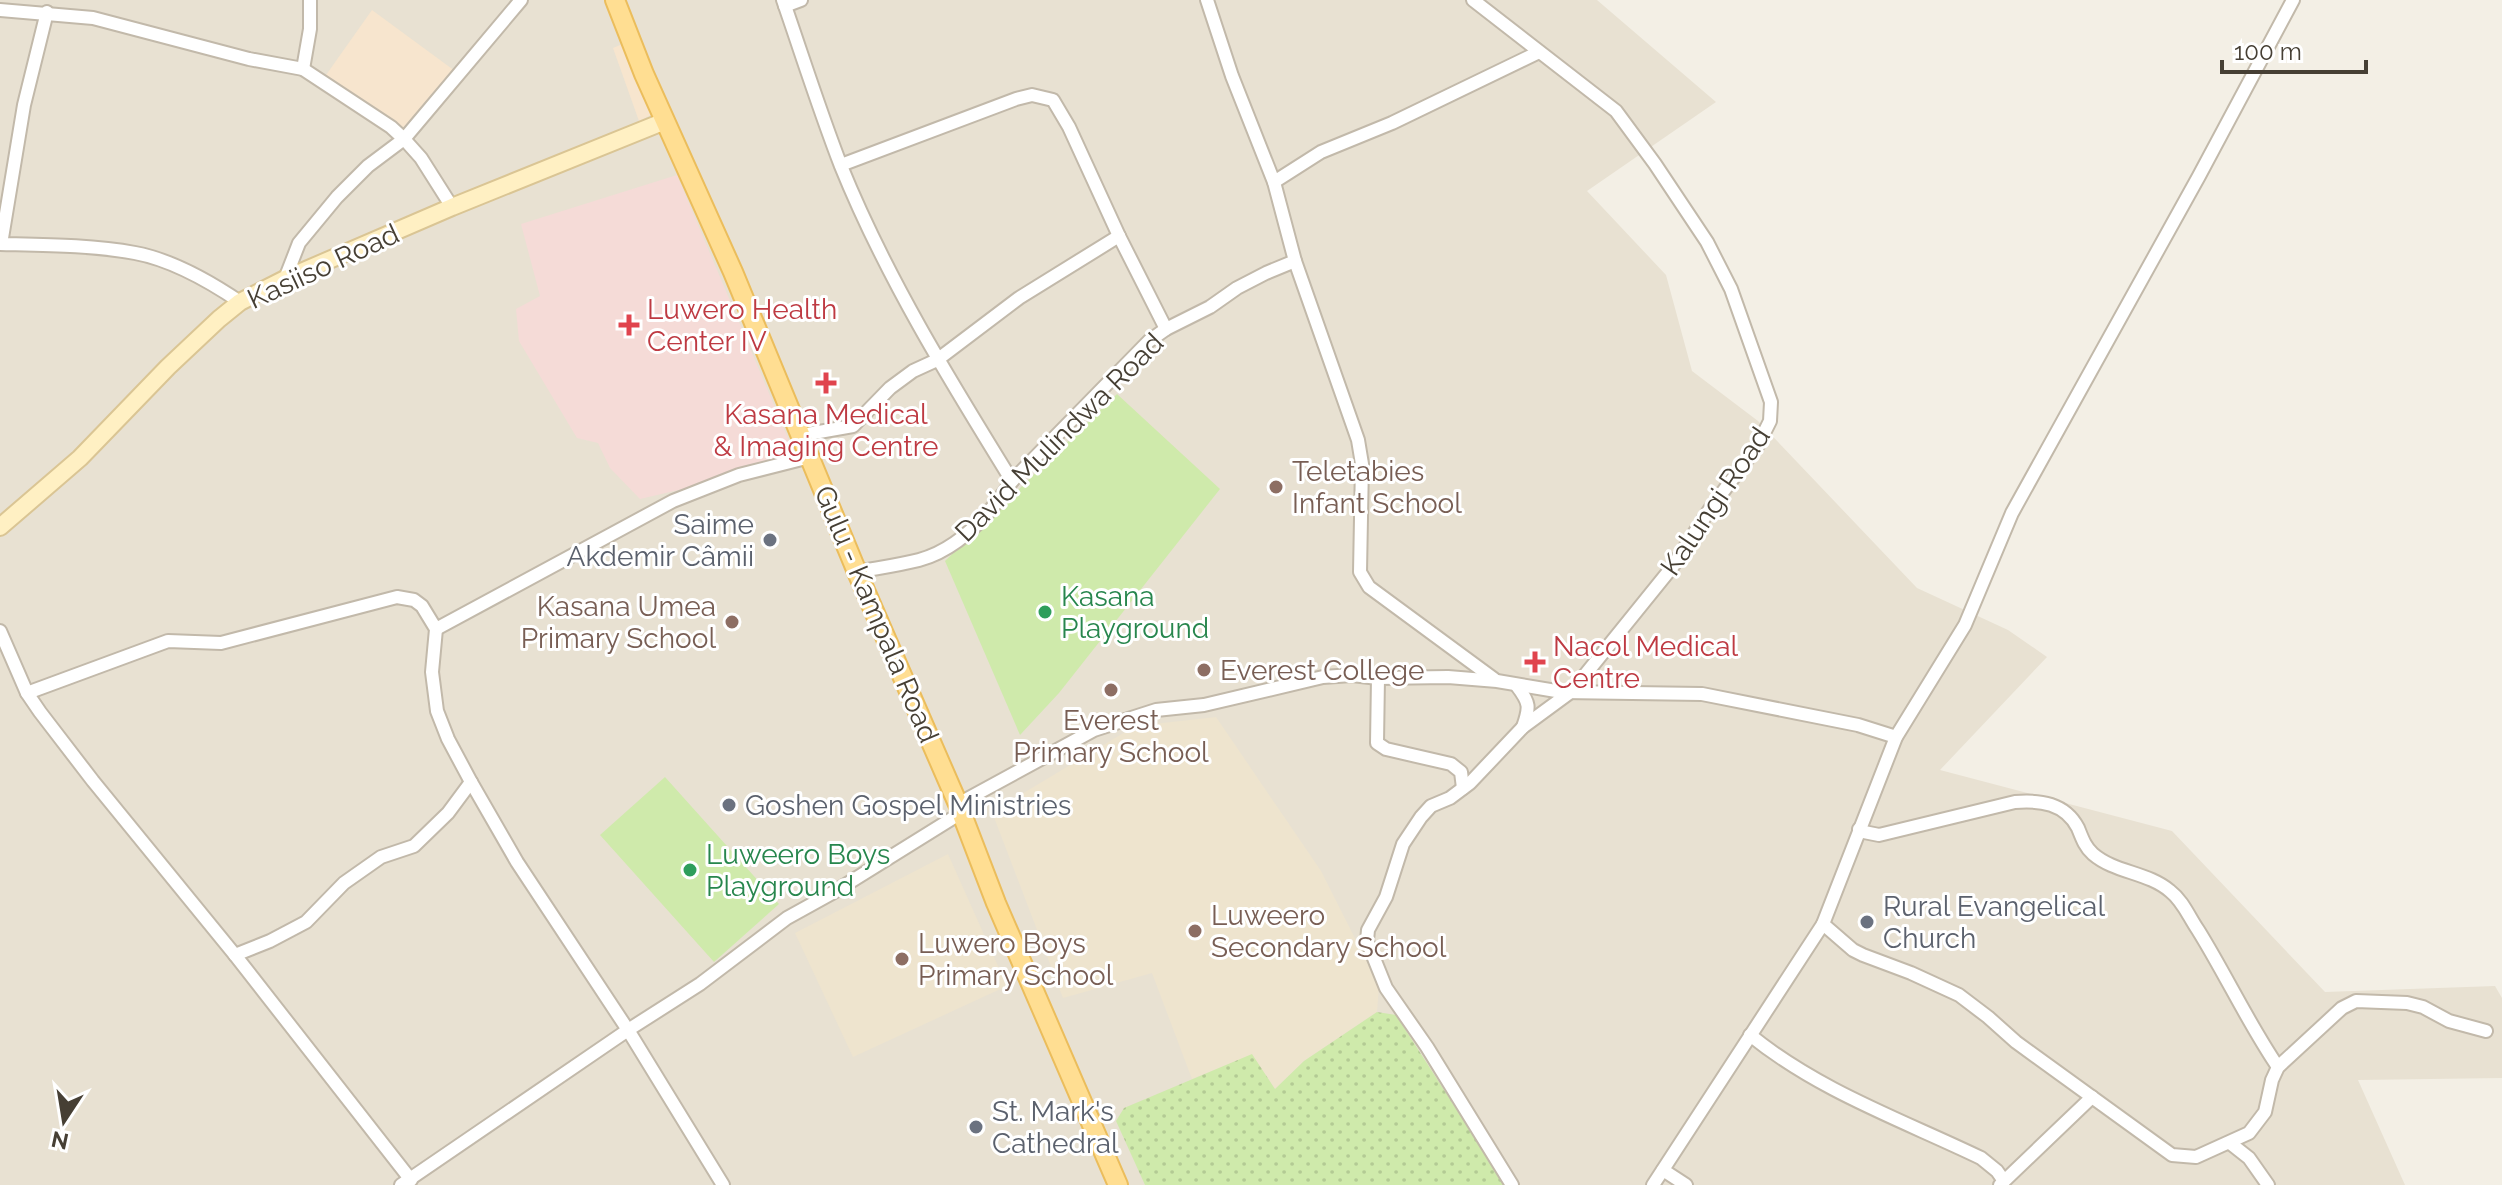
<svg xmlns="http://www.w3.org/2000/svg" width="2502" height="1185" font-family="Raleway,sans-serif">
	<style>
		.residential { fill: #e8e1d2 }
		.commercial { fill: #f7e5ce }
		.education { fill: #eee4ce }
		.medical { fill: #f5dbd7 }
		.park { fill: url(#park-dots) }
		.garden { fill: #cfeaab }
		.lines { fill: none; stroke-linecap: round; stroke-linejoin: round }
		.street-casing { stroke: #c2b9aa; stroke-width: 16 }
		.secondary-casing { stroke: #dac594; stroke-width: 20 }
		.primary-casing { stroke: #ebbd5c; stroke-width: 22 }
		.street { stroke: #fff; stroke-width: 12 }
		.secondary { stroke: #fff0c3; stroke-width: 16 }
		.primary { stroke: #ffde92; stroke-width: 18 }
		.health-dot { fill: #e0444e; stroke: #fff; stroke-width: 3 }
		.education-dot { fill: #8d6e63; stroke: #fff; stroke-width: 3 }
		.worship-dot { fill: #6b7280; stroke: #fff; stroke-width: 3 }
		.leisure-dot { fill: #2e9e5b; stroke: #fff; stroke-width: 3 }
		.labels { text-anchor: middle; stroke-width: 6; stroke-linejoin: round; paint-order: stroke }
		.street-label { font-size: 28px; fill: #463f34; stroke: #fff }
		.health-label { font-size: 28px; fill: #be3a42; stroke: #fff; text-anchor: start }
		.education-label { font-size: 28px; fill: #785e54; stroke: #fff; text-anchor: start }
		.worship-label { font-size: 28px; fill: #5b616d; stroke: #fff; text-anchor: start }
		.leisure-label { font-size: 28px; fill: #27864d; stroke: #fff; text-anchor: start }
	</style>
	<defs>
		<pattern id="park-dots" width="8" height="8" patternUnits="userSpaceOnUse" patternTransform="scale(2)"><rect width="8" height="8" fill="#cfeaab"/><path d="M2 2h.1M6 6h.1" fill="none" stroke="#b3ca94" stroke-width="1.8" stroke-linecap="round"/></pattern>
	</defs>
	<rect width="100%" height="100%" fill="#f3efe5"/>
	<path class="residential" d="M0,0H1597L1716,102L1587,191L1666,275L1692,371L1758,421L1917,588L2008,630L2047,657L1940,770L2172,831L2325,992L2495,986L2502,998V1078L2358,1080L2405,1185H0Z"/>
	<g class="commercial">
		<path d="M372,10L455,71L407,127H398L326,75Z"/>
		<path d="M625,43L651,115L639,121L613,48Z"/>
	</g>
	<g class="education">
		<path d="M1216,717L1321,871L1379,986L1377,1012L1304,1061L1275,1089L1252,1055L1192,1079L1152,973L1063,998L992,812L1135,726Z"/>
		<path d="M948,854L1007,986L853,1057L795,933Z"/>
	</g>
	<path class="medical" d="M677,175L798,462L640,499L610,468L598,443L577,438L519,341L516,309L540,296L521,224Z"/>
	<path class="park" d="M1377,1012L1396,1015L1505,1185H1145L1116,1121L1124,1108L1252,1054L1275,1089L1304,1061Z"/>
	<g class="garden">
		<path d="M1117,394L1220,489L1059,693L1020,735L945,561Z"/>
		<path d="M665,777L779,904L714,962L600,835Z"/>
	</g>
	<g class="lines">
		<defs>
			<g id="street">
				<path d="M783,0C802,55 820,112 841,166C886,277 949,379 1012,481"/>
				<path d="M1207,0L1232,76L1274,182L1295,261L1358,440L1362,464L1360,572L1369,587L1494,679"/>
				<path d="M1473,0L1616,111L1655,164L1707,242L1731,289L1771,402L1770,421L1758,445L1710,509L1673,566L1572,691L1523,727L1470,783L1450,798L1431,806L1421,817L1403,844L1386,897L1368,930L1367,941L1386,988L1427,1047L1512,1185"/>
				<path d="M785,6L801,0"/>
				<path d="M0,10L93,18L249,59L303,69L391,127L404,139L421,158L452,207"/>
				<path d="M303,69L310,29V0"/>
				<path d="M841,165L1016,99L1032,95L1053,100L1069,127L1119,236L1166,329"/>
				<path d="M1274,182L1321,152L1392,123L1539,52"/>
				<path d="M0,244C44,245 92,245 135,253C173,260 209,281 240,302"/>
				<path d="M1,244L24,105L47,12"/>
				<path d="M285,279L299,243L337,197L368,166L404,139L521,0"/>
				<path d="M802,435L853,426L890,388L913,371L937,360L1019,298L1119,236"/>
				<path d="M857,572C878,568 899,565 919,560C960,549 990,514 1012,481L1149,341L1166,329L1210,307L1237,288L1266,273L1295,261"/>
				<path d="M436,629L673,501L739,475L810,457"/>
				<path d="M0,631L27,693L40,712L93,781L235,955L411,1180"/>
				<path d="M1378,678L1377,743L1386,749L1451,764L1461,772L1463,788"/>
				<path d="M1517,686C1530,703 1530,707 1523,727"/>
				<path d="M27,693L168,641L221,643L397,597L414,600L422,606L436,629L432,672L437,711L448,739L471,782L517,862L628,1030L723,1185"/>
				<path d="M958,804L1094,730L1156,710L1204,705L1323,677L1352,675L1378,678L1448,677L1497,681L1562,692L1702,694L1858,725L1896,737"/>
				<path d="M1859,829L1864,832L1879,835L2015,802C2040,800 2065,803 2078,828C2082,838 2085,847 2093,854C2115,873 2148,872 2170,891C2183,901 2189,917 2198,930C2226,975 2248,1023 2278,1067"/>
				<path d="M1823,924L1853,950L1863,955L1911,973L1959,995L1988,1017L2016,1042L2172,1155L2196,1157L2249,1133L2265,1112L2272,1080L2278,1067L2342,1008L2356,1001L2407,1003L2423,1007L2449,1021L2486,1031"/>
				<path d="M235,955L270,941L306,922L344,883L381,857L414,846L448,813L471,782"/>
				<path d="M1750,1035C1819,1091 1902,1120 1981,1158L1997,1171L2004,1181"/>
				<path d="M2230,1143L2249,1158L2268,1185"/>
				<path d="M1663,1170L1686,1185"/>
				<path d="M401,1185L628,1030L700,984L787,918L834,892L961,813"/>
				<path d="M1653,1185L1823,924L1896,737L1965,625L2012,513L2199,176L2293,0"/>
				<path d="M2000,1185L2092,1097"/>
			</g>
			<path id="secondary" d="M0,527L80,458L168,367L219,319L240,302L285,279L452,207L665,121"/>
			<path id="primary" d="M615,0L644,74L733,272L857,572L958,804L996,903L1118,1185"/>
		</defs>
		<use href="#street" class="street-casing"/>
		<use href="#secondary" class="secondary-casing"/>
		<use href="#primary" class="primary-casing"/>
		<use href="#street" class="street"/>
		<use href="#secondary" class="secondary"/>
		<use href="#primary" class="primary"/>
	</g>
	<g class="health-dot">
		<path d="M625 313h8v8h8v8h-8v8h-8v-8h-8v-8h8z"/>
		<path d="M822 371h8v8h8v8h-8v8h-8v-8h-8v-8h8z"/>
		<path d="M1531 650h8v8h8v8h-8v8h-8v-8h-8v-8h8z"/>
	</g>
	<g class="education-dot">
		<circle cx="1276" cy="487" r="8"/>
		<circle cx="732" cy="622" r="8"/>
		<circle cx="1204" cy="670" r="8"/>
		<circle cx="1111" cy="690" r="8"/>
		<circle cx="1195" cy="931" r="8"/>
		<circle cx="902" cy="959" r="8"/>
	</g>
	<g class="worship-dot">
		<circle cx="770" cy="540" r="8"/>
		<circle cx="729" cy="805" r="8"/>
		<circle cx="1867" cy="922" r="8"/>
		<circle cx="976" cy="1127" r="8"/>
	</g>
	<g class="leisure-dot">
		<circle cx="1045" cy="612" r="8"/>
		<circle cx="690" cy="870" r="8"/>
	</g>
	<g class="labels">
		<g class="street-label">
			<text transform="translate(323 266) rotate(-25)" y="10">Kasiiso Road</text>
			<text transform="translate(1059 437) rotate(-45)" y="10">David Mulindwa Road</text>
			<text transform="translate(1715 501) rotate(-56)" y="10">Kalungi Road</text>
			<text transform="translate(877 614) rotate(67)" y="10">Gulu - Kampala Road</text>
		</g>
		<g class="health-label">
			<text x="647" y="319">Luwero Health<tspan x="647" dy="32">Center IV</tspan></text>
			<text x="826" y="424" text-anchor="middle">Kasana Medical<tspan x="826" dy="32">&amp; Imaging Centre</tspan></text>
			<text x="1553" y="656">Nacol Medical<tspan x="1553" dy="32">Centre</tspan></text>
		</g>
		<g class="education-label">
			<text x="1292" y="481">Teletabies<tspan x="1292" dy="32">Infant School</tspan></text>
			<text x="716" y="616" text-anchor="end">Kasana Umea<tspan x="716" dy="32">Primary School</tspan></text>
			<text x="1220" y="680">Everest College</text>
			<text x="1111" y="730" text-anchor="middle">Everest<tspan x="1111" dy="32">Primary School</tspan></text>
			<text x="1211" y="925">Luweero<tspan x="1211" dy="32">Secondary School</tspan></text>
			<text x="918" y="953">Luwero Boys<tspan x="918" dy="32">Primary School</tspan></text>
		</g>
		<g class="worship-label">
			<text x="754" y="534" text-anchor="end">Saime<tspan x="754" dy="32">Akdemir Câmii</tspan></text>
			<text x="745" y="815">Goshen Gospel Ministries</text>
			<text x="1883" y="916">Rural Evangelical<tspan x="1883" dy="32">Church</tspan></text>
			<text x="992" y="1121">St. Mark's<tspan x="992" dy="32">Cathedral</tspan></text>
		</g>
		<g class="leisure-label">
			<text x="1061" y="606">Kasana<tspan x="1061" dy="32">Playground</tspan></text>
			<text x="706" y="864">Luweero Boys<tspan x="706" dy="32">Playground</tspan></text>
		</g>
	</g>
	<g transform="translate(64 1121) rotate(192)" stroke="#ffffff" stroke-width="6" paint-order="stroke">
	<path d="M0-6L14 30L0 20L-14 30Z" fill="#463f34"/>
	<text y="-12" font-size="22" font-weight="bold" text-anchor="middle" fill="#463f34">N</text>
	</g>
	<path d="M2222 60v12h144v-12" fill="none" stroke="#463f34" stroke-width="4"/>
	<text x="2234" y="60" font-size="24" fill="#463f34" stroke="#ffffff" stroke-width="6" paint-order="stroke">100 m</text>
</svg>
